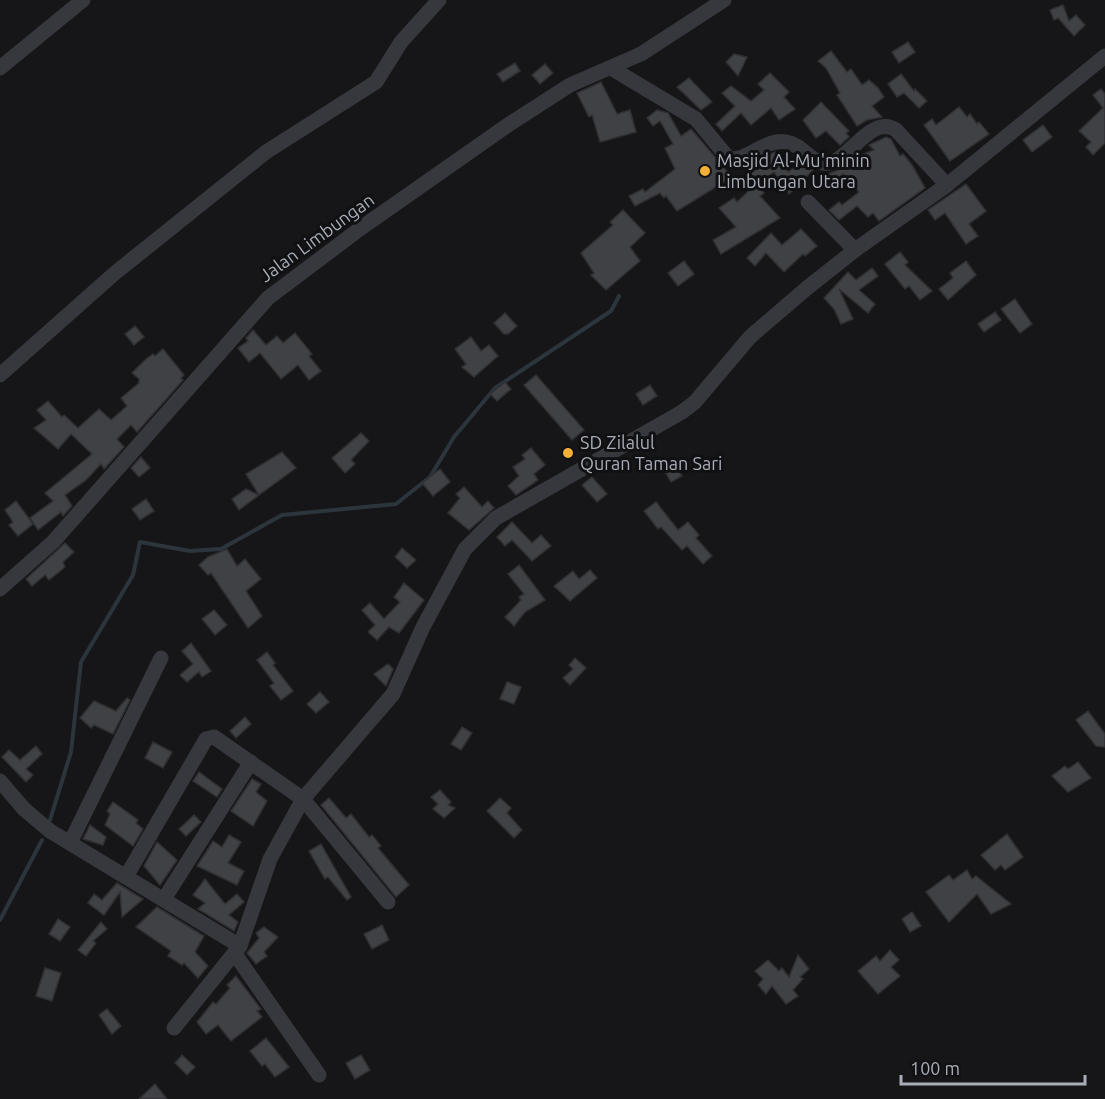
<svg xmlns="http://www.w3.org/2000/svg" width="1105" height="1099" font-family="Ubuntu,sans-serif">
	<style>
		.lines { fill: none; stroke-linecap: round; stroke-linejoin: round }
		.stream { stroke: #2c353c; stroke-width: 4 }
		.building { fill: #404145; stroke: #303034; stroke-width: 1.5 }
		.minor { stroke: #37383d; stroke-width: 15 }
		.poi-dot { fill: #f2b134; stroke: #111113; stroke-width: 2 }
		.labels { text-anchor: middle; stroke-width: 6; stroke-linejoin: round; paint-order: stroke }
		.poi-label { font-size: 18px; fill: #a8adb8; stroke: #111113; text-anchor: start }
		.street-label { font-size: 18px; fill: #a8adb8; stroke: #111113 }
	</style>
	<rect width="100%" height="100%" fill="#161618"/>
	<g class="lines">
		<g class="stream">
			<path d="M50,820L71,752L81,662L133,575L140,542L190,551L221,549L282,515L396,504L430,477L454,437L495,388L611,311L619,296"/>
			<path d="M0,920L42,840"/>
		</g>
	</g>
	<g class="building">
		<path d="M1063,5L1069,21L1076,15L1085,25L1074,36L1058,18L1054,20L1050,10Z"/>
		<path d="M908,42L915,52L899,63L892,52Z"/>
		<path d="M831,51L847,72L851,69L862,85L869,80L878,88L884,97L872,106L882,117L867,120L857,126L837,95L840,93L826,68L818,61Z"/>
		<path d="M734,54L747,57L738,76L726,62Z"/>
		<path d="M515,63L520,71L503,82L497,74Z"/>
		<path d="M545,64L553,73L540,84L532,75Z"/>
		<path d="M770,73L789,92L784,97L795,109L779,120L771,108L751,125L741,113L722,131L716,124L735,106L722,93L731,86L751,101L764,90L758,84Z"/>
		<path d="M901,74L914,91L915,89L927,101L919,108L904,93L897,97L888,84Z"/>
		<path d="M689,78L712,102L701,110L677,87Z"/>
		<path d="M601,82L617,114L630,110L636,132L600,142L592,115L589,117L577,93Z"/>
		<path d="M1101,89L1105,94V143L1093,155L1086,147L1091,142L1079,131L1103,108L1093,95Z"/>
		<path d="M821,102L849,131L846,133L849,137L840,145L826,131L816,138L803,120Z"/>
		<path d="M959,107L967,117L970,114L977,124L979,122L989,134L950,161L924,125L932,119L936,125Z"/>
		<path d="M657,110L668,113L681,136L691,129L732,177L677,211L666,196L664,198L660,193L635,206L629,196L643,189L645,192L675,169L665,148L673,144L660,121L653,126L647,118Z"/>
		<path d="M1043,125L1052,137L1032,152L1023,140Z"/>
		<path d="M886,137L891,139L900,156L903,154L912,165L925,188L879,221L873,213L868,217L857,206L839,220L829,210L839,202L842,205L859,192L843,174L835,183L826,175L840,169L856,157L874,150L869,145Z"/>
		<path d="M775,152L788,172L802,162L813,170L789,194L774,172L758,184L749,172L766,159L764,157Z"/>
		<path d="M756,184L764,193L760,196L780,218L721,254L713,240L736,227L719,208L734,198L737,202Z"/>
		<path d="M966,184L986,211L969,224L978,236L966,244L945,213L935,220L928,210Z"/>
		<path d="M623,210L645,233L630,247L640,261L606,290L591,275L594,273L581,253L613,225L610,222Z"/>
		<path d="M801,229L817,246L805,256L803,254L784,272L766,253L755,266L747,258L771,233L782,245Z"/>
		<path d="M900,252L908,262L905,265L932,291L920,300L909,286L905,289L885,264Z"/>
		<path d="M684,261L694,274L678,286L668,273Z"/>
		<path d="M966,261L976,275L948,300L939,289L953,278L950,273Z"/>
		<path d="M872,268L878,276L859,290L875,304L868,313L839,289L853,319L841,324L834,309L824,298L848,272L856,280Z"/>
		<path d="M1015,299L1032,324L1020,333L1001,309Z"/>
		<path d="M995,312L1001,320L984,332L978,324Z"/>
		<path d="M505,313L517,326L508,334H504L494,323Z"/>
		<path d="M135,326L144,337L134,345L125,334Z"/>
		<path d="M253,330L266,345L277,336L283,343L295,333L312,354L309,356L321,371L309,380L298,365L281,379L260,353L249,362L238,348L248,341L246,338Z"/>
		<path d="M471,337L481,351L489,345L498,356L474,377L462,367L466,364L455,349Z"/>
		<path d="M163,349L184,375L181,378L183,380L137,432L131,425L117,439L124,447L104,469L101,464L86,480L65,495L72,506L63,516L61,512L38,530L30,518L53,501L45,493L92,454L71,434L58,449L34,428L46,420L37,410L48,401L62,417L64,415L78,428L99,409L111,420L127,406L121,398L139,383V379L132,373L146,359L153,354L155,356Z"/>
		<path d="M536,375L584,430L572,440L524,385Z"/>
		<path d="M505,382L511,389L497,401L490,394Z"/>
		<path d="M650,385L657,396L643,405L636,394Z"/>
		<path d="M361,433L369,441L351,460L355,464L345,473L332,458Z"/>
		<path d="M531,448L545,465L534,474L538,480L516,495L508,486L519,476L513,467L525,459L522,455Z"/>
		<path d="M282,452L296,468L259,495L246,474Z"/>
		<path d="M141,457L150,468L139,477L131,468Z"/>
		<path d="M672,459L682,476L671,482L662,466Z"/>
		<path d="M440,469L450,482L433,496L422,483Z"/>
		<path d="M592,477L607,494L597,502L582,485Z"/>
		<path d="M464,487L482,507L488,501L494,508L469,530L448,513L460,498L456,494Z"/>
		<path d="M246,489L259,495L239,510L232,499Z"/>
		<path d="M146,499L154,511L140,520L132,509Z"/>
		<path d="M16,501L33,524L18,536L9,525L13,522L5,510Z"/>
		<path d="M656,502L678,530L688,522L699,535L696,538L712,556L703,564L687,546L682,550L661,527L658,529L644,511Z"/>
		<path d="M512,522L532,543L541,535L551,546L532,561L512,540L505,546L497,537Z"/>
		<path d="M65,543L74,552L63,562L65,567L49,580L45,575L32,586L26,579Z"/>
		<path d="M402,548L416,560L407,568L395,557Z"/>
		<path d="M227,549L237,566L245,559L261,579L246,591L262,616L248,628L211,573L208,575L199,565L208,557Z"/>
		<path d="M519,565L545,600L525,612L514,626L505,617L521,600L519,597L524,594L508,574Z"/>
		<path d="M590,570L597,578L570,601L554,586L573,571L579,579Z"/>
		<path d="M404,583L424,600L399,633L389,627L377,640L368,632L375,625L362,610L370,603L384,619L400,602L394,597Z"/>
		<path d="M214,610L227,625L215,635L202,619Z"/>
		<path d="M191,643L211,671L202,677L199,672L187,682L180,675L193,664L182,651Z"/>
		<path d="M267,652L275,663L273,665L293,691L281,700L270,686L274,683L257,660Z"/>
		<path d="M575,658L586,668L570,685L563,678L573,669L569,665Z"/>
		<path d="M388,664L393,669L386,686L374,674Z"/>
		<path d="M507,682L521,687L514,704L500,699Z"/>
		<path d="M320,692L329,702L316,713L307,704Z"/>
		<path d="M127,698L130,700L113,734L94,725L91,728L80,718L94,701L116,711Z"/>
		<path d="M1088,711L1105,734V747L1096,746L1076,720Z"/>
		<path d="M245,717L251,724L236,738L230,731Z"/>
		<path d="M462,727L472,733L461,750L451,744Z"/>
		<path d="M153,742L172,752L163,768L145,758Z"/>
		<path d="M36,746L42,754L26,769L33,775L26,782L2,757L9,750L20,760Z"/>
		<path d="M1078,762L1091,778L1068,792L1052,776L1065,766L1068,769Z"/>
		<path d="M199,772L222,789L217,797L193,781Z"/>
		<path d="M252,779L261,784L256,792L267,801L253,826L231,811Z"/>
		<path d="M440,790L451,802L448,805L455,808L444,818L433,809L438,804L431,797Z"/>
		<path d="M329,798L346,818L351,814L369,837L372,835L381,846L378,848L409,885L396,897L321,805Z"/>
		<path d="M500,798L511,808L507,813L522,830L514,838L487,811Z"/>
		<path d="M113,802L138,820L136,823L143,829L133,846L105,825L110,814L107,811Z"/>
		<path d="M194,815L201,822L186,836L179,829Z"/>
		<path d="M90,825L106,837L103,845L83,839Z"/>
		<path d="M1007,834L1023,857L1005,870L1001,865L995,870L981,855Z"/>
		<path d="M229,835L241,842L228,863L244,871L237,885L197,866L213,841L222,847Z"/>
		<path d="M157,842L177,860L160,885L144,866Z"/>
		<path d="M321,844L351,897L347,900L328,877L325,879L309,851Z"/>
		<path d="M967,870L972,879L976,876L1011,904L991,914L977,894L949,922L926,892L949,875L953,880Z"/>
		<path d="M205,879L225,904L237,894L244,902L229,915L238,922L234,931L198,909L205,903L193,895Z"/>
		<path d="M117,883L143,899L122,917L120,892L104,915L88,903L94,894L102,900Z"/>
		<path d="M157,907L204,936L195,952L208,966L198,978L184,963L182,965L168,956L171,951L136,927Z"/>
		<path d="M912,912L921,926L910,932L902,919Z"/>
		<path d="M58,919L70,927L60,941L49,934Z"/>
		<path d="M101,922L107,929L93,941L96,943L86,956L78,950Z"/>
		<path d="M382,925L389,940L372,949L364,934Z"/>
		<path d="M264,927L278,937L264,952L267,956L256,964L247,953L259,938L256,933Z"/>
		<path d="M890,950L899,960L891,967L900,976L878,994L858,971L876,956L880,961Z"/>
		<path d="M798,955L809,969L800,977L803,979L793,990L798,996L786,1004L772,986L766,994L758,985L763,979L755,971L768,960L779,971L782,968L789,977Z"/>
		<path d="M45,968L61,973L52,1001L36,996Z"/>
		<path d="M236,976L261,1009L257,1011L262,1017L231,1041L218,1025L206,1034L197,1022L213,1002L216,1004L230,988L227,985Z"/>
		<path d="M107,1009L121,1026L112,1034L99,1015Z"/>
		<path d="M266,1038L289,1067L275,1077L265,1064L262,1066L250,1051Z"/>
		<path d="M182,1055L195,1067L187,1075L175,1063Z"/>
		<path d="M361,1055L370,1070L355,1079L346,1063Z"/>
		<path d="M155,1084L167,1099H139Z"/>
	</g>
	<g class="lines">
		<g class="minor">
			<path d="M0,68L83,0"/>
			<path d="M611,68L696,119L729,159C749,161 765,138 786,142C805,144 815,172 835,161C853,152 874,115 896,130L947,185"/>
			<path d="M808,202L855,250"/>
			<path d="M0,375L115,273L266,152L376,82L401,42L439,0"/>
			<path d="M0,589L53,542L268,298L361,228L508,125L570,85L641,54L724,0"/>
			<path d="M0,781L24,809L50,831L240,946"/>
			<path d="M70,843L161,658"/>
			<path d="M127,875L206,739L214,737L303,799L388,902"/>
			<path d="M164,899L251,762"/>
			<path d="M235,954L319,1075"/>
			<path d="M174,1028L240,946L270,859L303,799L393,694L423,627L465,549L496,518L682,412L695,402L750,337L807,288L855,250L947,185L1105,56"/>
		</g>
	</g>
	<g class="poi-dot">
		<circle cx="705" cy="171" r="6"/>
		<circle cx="568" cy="453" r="6"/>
	</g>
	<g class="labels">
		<g class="poi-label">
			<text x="717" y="167">Masjid Al-Mu'minin<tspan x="717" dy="21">Limbungan Utara</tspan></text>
			<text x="580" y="449">SD Zilalul<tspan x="580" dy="21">Quran Taman Sari</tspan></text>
		</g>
		<g class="street-label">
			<text transform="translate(317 238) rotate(-36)" y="6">Jalan Limbungan</text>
		</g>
	</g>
	<path d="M901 1075v9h184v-9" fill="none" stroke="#a8adb8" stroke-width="3"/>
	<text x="910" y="1075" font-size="18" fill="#a8adb8" stroke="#111113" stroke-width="4.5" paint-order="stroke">100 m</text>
</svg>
